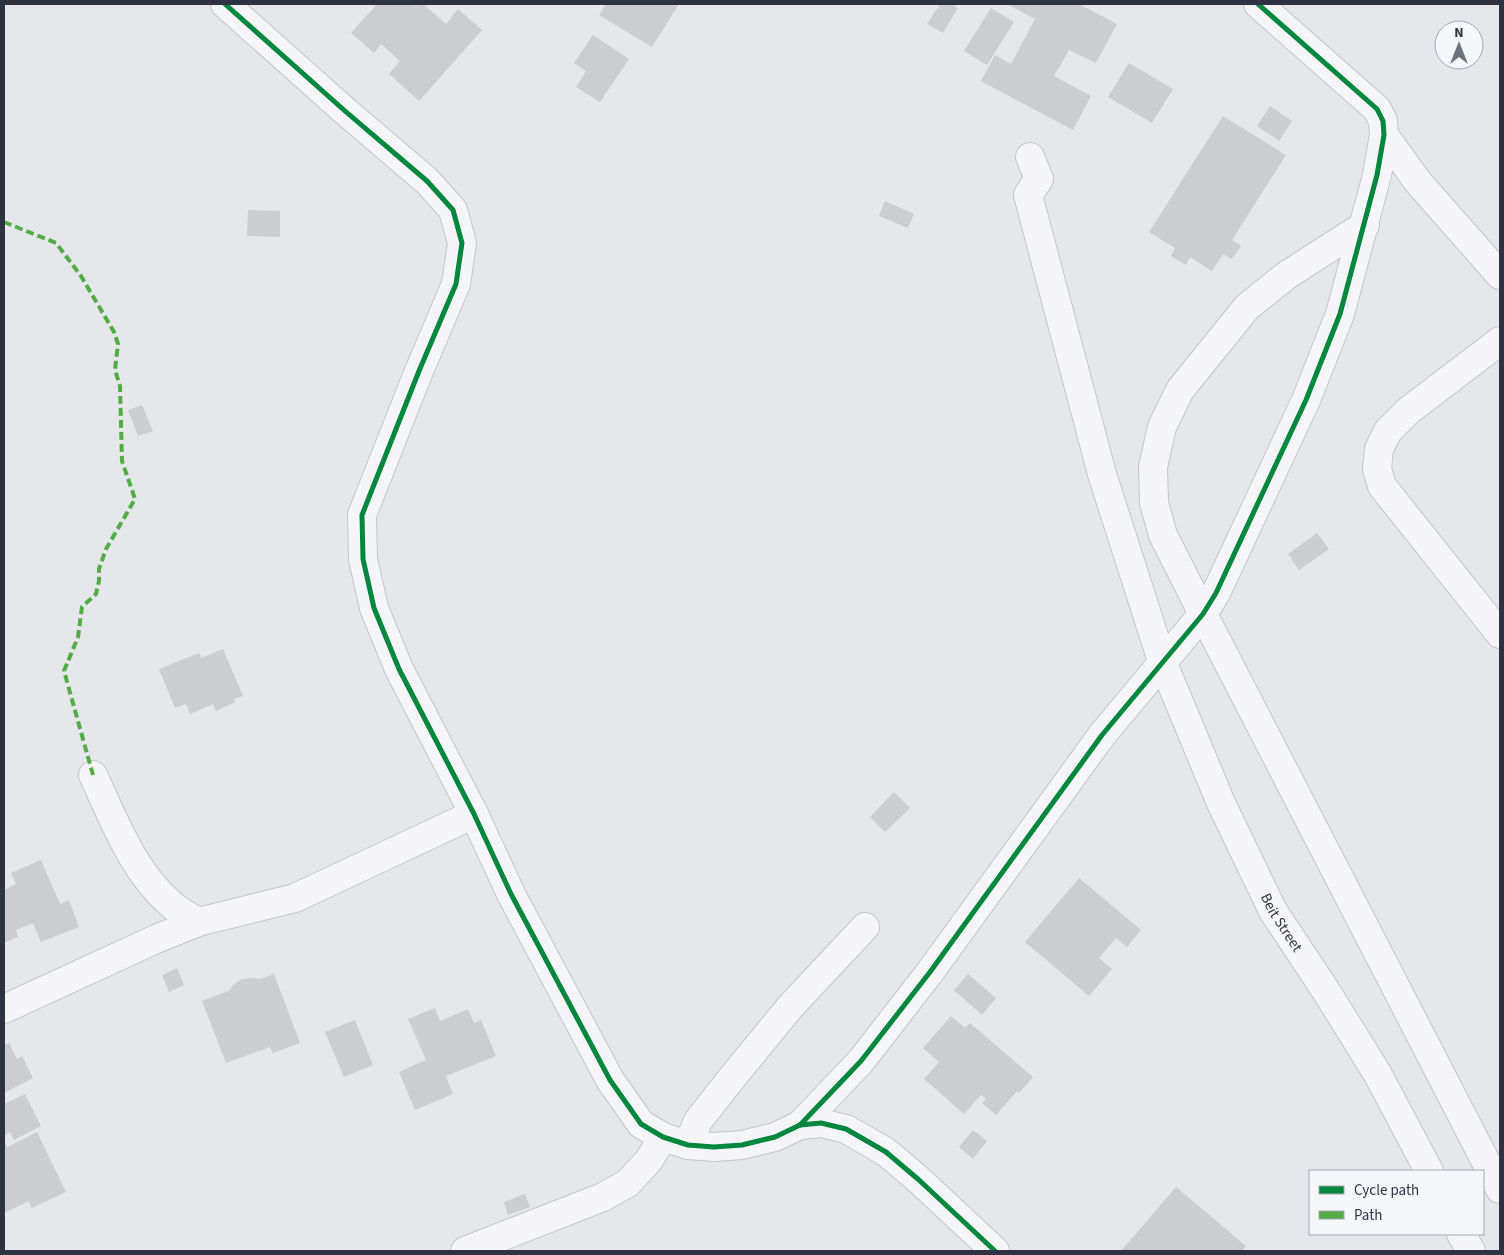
<svg xmlns="http://www.w3.org/2000/svg" width="1504" height="1255" font-family="'Source Sans 3',sans-serif">
	<style>
		.building { fill: #cbced1 }
		.lines { fill: none; stroke-linecap: round; stroke-linejoin: round }
		.minor-casing { stroke: #c3c5c8; stroke-width: 30 }
		.minor { stroke: #f5f5f7; stroke-width: 28 }
		.quiet { stroke: #54ac47; stroke-width: 4; stroke-dasharray: 8 4; stroke-linecap: butt }
		.cycleway-casing { stroke: #f4f6f9; stroke-width: 8 }
		.cycleway { stroke: #00873e; stroke-width: 5 }
		.labels { text-anchor: middle; stroke-width: 4; stroke-linejoin: round; paint-order: stroke }
		.street-label { font-size: 15px; fill: #2d3343; stroke: #f4f6f9 }
	</style>
	<rect width="100%" height="100%" fill="#e5e7ea"/>
	<g class="building">
		<path d="M377,4H413L416,6L419,4H423L446,24L458,9L482,30L419,101L389,74L400,61L381,44L374,53L351,33Z"/>
		<path d="M606,4H679L652,47L599,15Z"/>
		<path d="M940,4H952L958,8L943,33L927,24Z"/>
		<path d="M1007,4H1079L1117,24L1096,63L1069,50L1054,76L1091,96L1073,130L981,81L995,55L1011,64L1035,19Z"/>
		<path d="M991,8L1014,22L987,65L964,51Z"/>
		<path d="M593,35L629,59L600,102L576,87L586,71L574,63Z"/>
		<path d="M1129,63L1173,89L1152,123L1108,97Z"/>
		<path d="M1270,106L1292,121L1279,141L1257,126Z"/>
		<path d="M1223,116L1286,155L1232,240L1241,246L1232,259L1223,254L1212,271L1190,257L1186,265L1171,256L1175,248L1149,232Z"/>
		<path d="M885,201L914,214L908,228L879,216Z"/>
		<path d="M248,210L280,211V237L247,236Z"/>
		<path d="M142,405L153,431L138,436L128,410Z"/>
		<path d="M1317,533L1329,549L1299,570L1288,554Z"/>
		<path d="M223,649L243,696L234,699L235,702L216,711L213,704L190,714L186,704L175,708L159,669L199,653L201,658Z"/>
		<path d="M894,792L910,808L885,832L870,817Z"/>
		<path d="M41,860L60,904L69,900L79,927L41,942L33,923L16,930L18,937L4,943V890L16,884L11,873Z"/>
		<path d="M1079,878L1141,930L1127,947L1116,938L1099,958L1112,969L1089,996L1025,942Z"/>
		<path d="M177,968L184,985L169,992L162,975Z"/>
		<path d="M274,974L300,1043L273,1053L270,1047L226,1063L202,1001L229,991L233,985L242,979L253,978L260,979Z"/>
		<path d="M968,974L996,998L982,1015L954,990Z"/>
		<path d="M435,1008L440,1021L468,1009L474,1023L481,1020L496,1056L446,1076L453,1094L415,1110L399,1072L426,1060L408,1019Z"/>
		<path d="M951,1016L965,1028L970,1023L1033,1077L1019,1093L1017,1091L996,1115L982,1103L986,1099L981,1095L964,1114L924,1079L939,1062L923,1048Z"/>
		<path d="M355,1020L373,1065L344,1077L325,1032Z"/>
		<path d="M9,1043L17,1059L22,1056L33,1078L4,1093V1045Z"/>
		<path d="M25,1094L41,1126L14,1140L10,1132L4,1136V1104Z"/>
		<path d="M973,1130L987,1141L973,1159L959,1147Z"/>
		<path d="M37,1132L66,1192L32,1208L29,1201L4,1213V1142L7,1147Z"/>
		<path d="M1176,1187L1246,1246L1242,1251H1121Z"/>
		<path d="M525,1194L530,1207L508,1215L504,1202Z"/>
	</g>
	<g class="lines">
		<defs>
			<g id="minor">
				<path d="M225,4L345,111L427,181L453,210L462,243L456,284L419,371L362,515L363,559L374,608L399,669L474,814L511,894L610,1080L641,1124L663,1137L688,1145L714,1147L742,1145L775,1137L800,1125L821,1123L846,1129L886,1152L919,1180L995,1251"/>
				<path d="M1384,135L1418,182L1500,275"/>
				<path id="s1" d="M1030,157L1039,179L1028,195L1102,474L1162,661L1221,803L1273,911L1326,991L1377,1073L1429,1171"/>
				<path d="M1365,225L1287,275L1247,307L1180,390L1162,427L1153,467L1154,503L1163,535L1203,614L1500,1189"/>
				<path d="M1500,341L1408,411L1388,431L1379,449L1377,469L1382,486L1500,634"/>
				<path d="M93,775C114,820 133,872 172,905C180,912 190,917 198,922"/>
				<path d="M4,1009L156,939L198,922L295,898L474,814"/>
				<path d="M800,1125L861,1061L930,972L1102,735L1203,614L1216,593L1306,400L1340,314L1377,175L1384,135L1383,121L1377,109L1258,4"/>
				<path d="M688,1145L698,1121L731,1079L790,1007L865,927"/>
				<path d="M1461,1234L1471,1251"/>
				<path d="M465,1251L603,1197L628,1183L649,1160L663,1137"/>
			</g>
		</defs>
		<use href="#minor" class="minor-casing"/>
		<use href="#minor" class="minor"/>
		<path class="quiet" d="M4,222L56,243L81,276L114,332L118,344L115,370L120,386L122,461L135,499L106,549L99,569V581L96,594L82,607L78,637L64,671L93,775"/>
		<defs>
			<g id="cycleway">
				<path d="M225,4L345,111L427,181L453,210L462,243L456,284L419,371L362,515L363,559L374,608L399,669L474,814L511,894L610,1080L641,1124L663,1137L688,1145L714,1147L742,1145L775,1137L800,1125L821,1123L846,1129L886,1152L919,1180L995,1251"/>
				<path d="M800,1125L861,1061L930,972L1102,735L1203,614L1216,593L1306,400L1340,314L1377,175L1384,135L1383,121L1377,109L1258,4"/>
			</g>
		</defs>
		<use href="#cycleway" class="cycleway-casing"/>
		<use href="#cycleway" class="cycleway"/>
	</g>
	<g class="labels">
		<g class="street-label">
			<text dy="5" stroke="none"><textPath href="#s1" startOffset="816">Beit Street</textPath></text>
		</g>
	</g>
	<rect width="1504" height="1255" fill="none" stroke="#2d3343" stroke-width="10"/>
	<rect x="1309" y="1170" width="175" height="65" fill="#f4f6f9" stroke="#a4a8b0"/>
	<rect x="1319" y="1186" width="25" height="8" fill="#00873e" stroke="#a4a8b0"/>
	<text x="1354" y="1195" font-size="15" fill="#2d3343">Cycle path</text>
	<rect x="1319" y="1211" width="25" height="8" fill="#54ac47" stroke="#a4a8b0"/>
	<text x="1354" y="1220" font-size="15" fill="#2d3343">Path</text>
	<g transform="translate(1459 45)"><circle r="24" fill="#f4f6f9" stroke="#a4a8b0"/>
	<path d="M0-4L9 19L0 12L-9 19Z" fill="#6d727d"/>
	<text y="-8" font-size="14" font-weight="bold" text-anchor="middle" fill="#2d3343">N</text>
	</g>
</svg>
